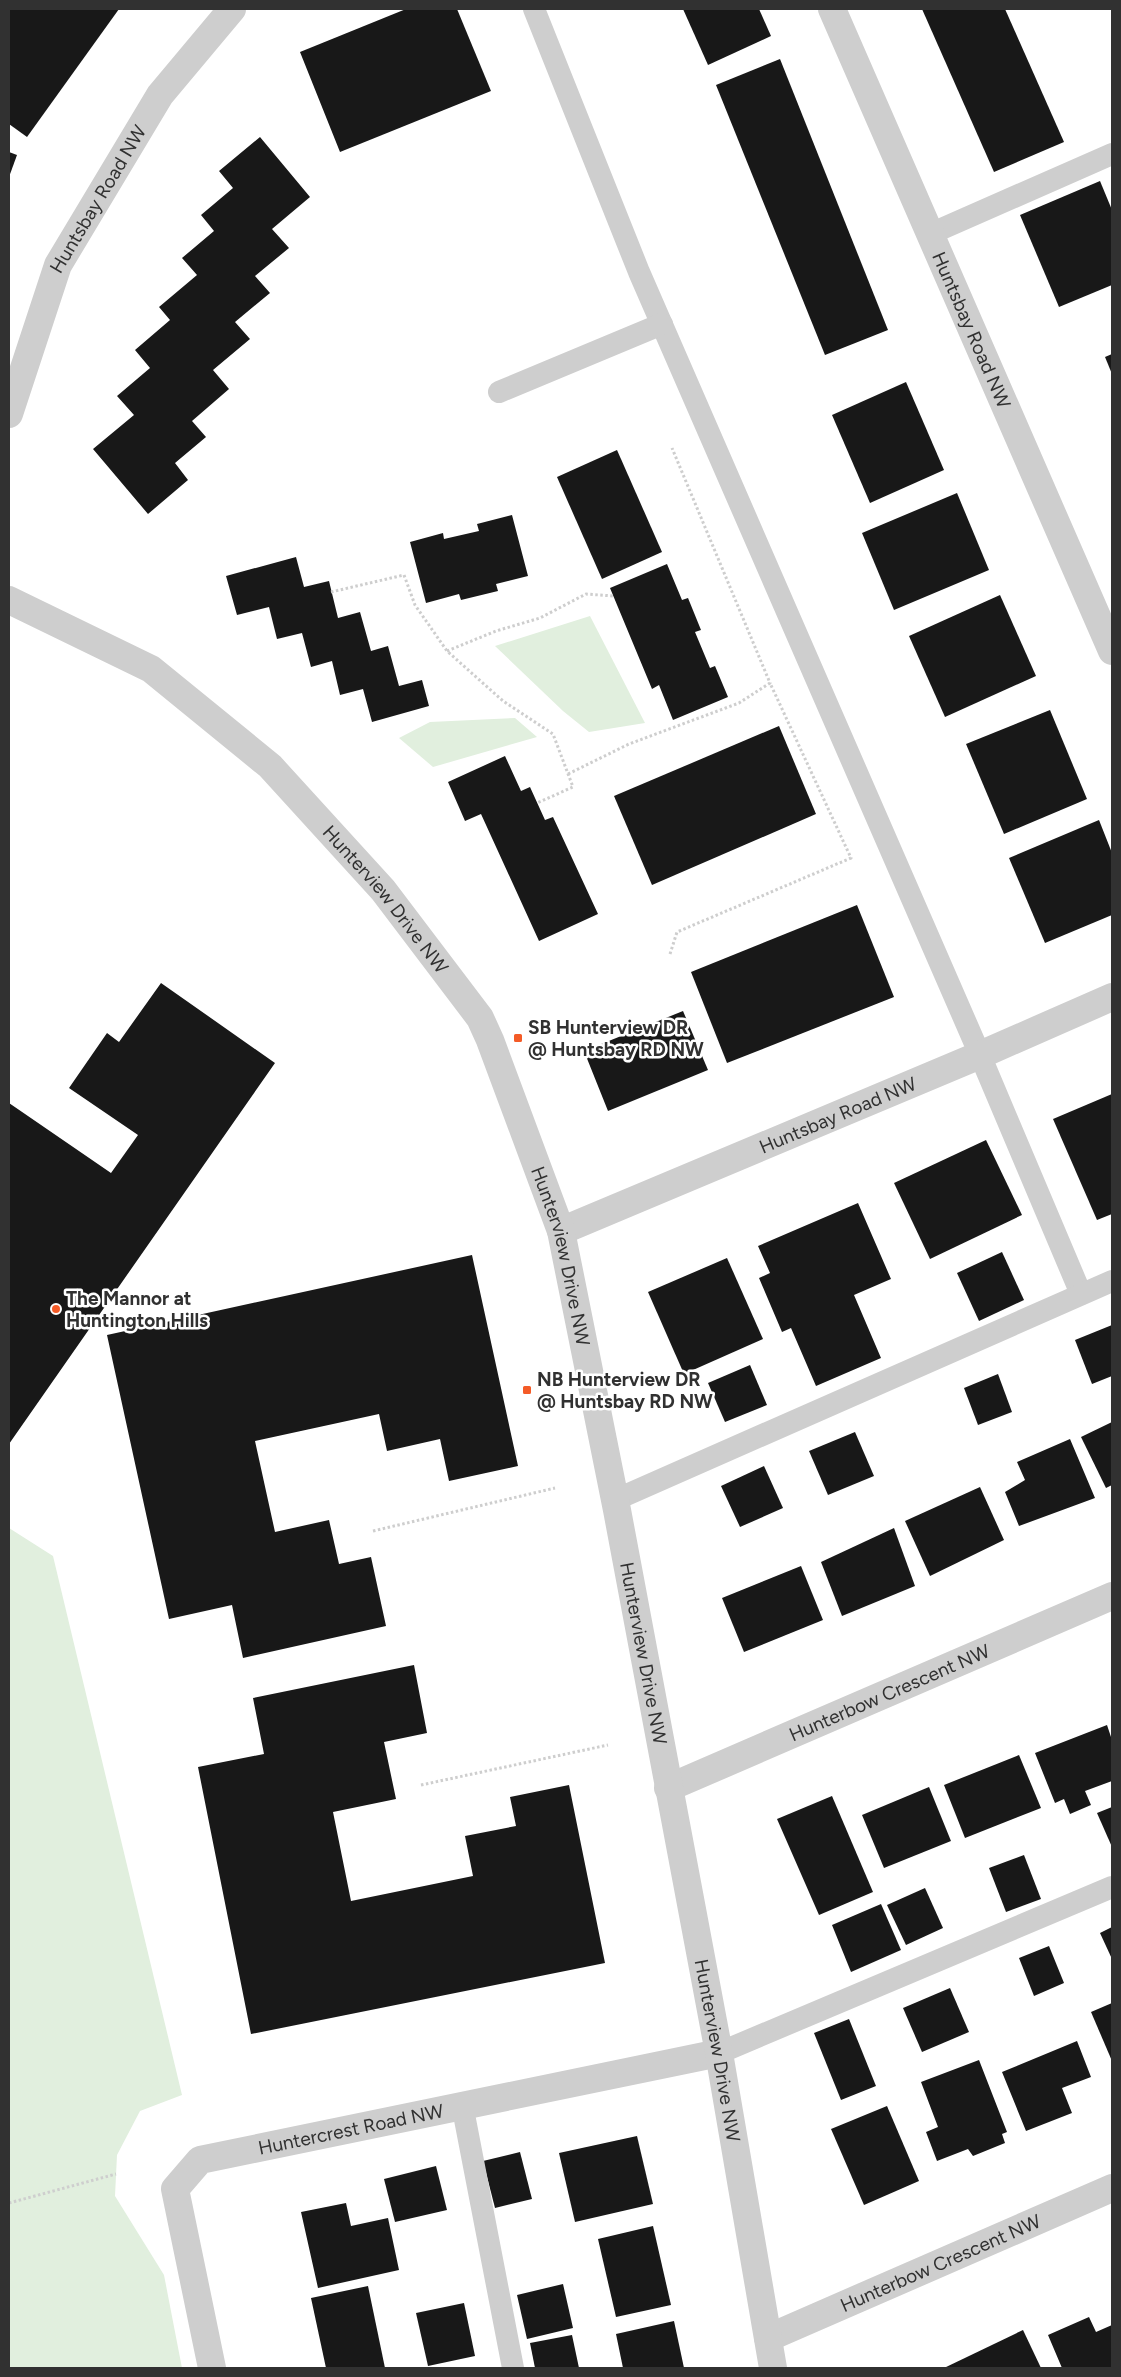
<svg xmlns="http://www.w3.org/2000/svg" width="1121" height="2377" font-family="Figtree,sans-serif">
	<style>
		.green { fill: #e1efde }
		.building { fill: #181818 }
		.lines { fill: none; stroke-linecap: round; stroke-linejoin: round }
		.path { stroke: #cecece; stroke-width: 3; stroke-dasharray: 2.5 2.5; stroke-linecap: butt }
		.service { stroke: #cecece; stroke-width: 22 }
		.minor { stroke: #cecece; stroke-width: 28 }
		.tertiary { stroke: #cecece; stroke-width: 28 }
		.poi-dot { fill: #f45b27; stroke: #fff; stroke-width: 2 }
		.labels { text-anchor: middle; stroke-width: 5; stroke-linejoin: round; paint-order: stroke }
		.street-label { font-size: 19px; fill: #313131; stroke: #fff }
		.poi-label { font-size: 19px; font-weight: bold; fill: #313131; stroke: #fff; text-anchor: start }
	</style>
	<rect width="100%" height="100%" fill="#fff"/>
	<g class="green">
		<path d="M590,616L645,723L589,732L563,711L495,646Z"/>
		<path d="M515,718L537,737L433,767L399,738L430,722Z"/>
		<path d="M9,1528L53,1556L182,2095L140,2111L117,2155L115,2196L164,2275L182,2368H9Z"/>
	</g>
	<g class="building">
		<path d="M9,9H119L27,137L9,124Z"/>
		<path d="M406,9H457L491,91L340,152L300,52Z"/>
		<path d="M683,9H759L771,36L708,65Z"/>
		<path d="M922,9H1005L1064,142L994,172Z"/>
		<path d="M780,59L888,330L825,355L716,85Z"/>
		<path d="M260,137L310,197L272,229L289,248L255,276L270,293L235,322L250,339L213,370L229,389L192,421L206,437L175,463L188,480L148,514L93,449L134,415L117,396L150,368L135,350L170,320L159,307L197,275L182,258L214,231L201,215L233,188L219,171Z"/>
		<path d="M9,152L17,155L9,177Z"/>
		<path d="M1100,181L1112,210V285L1059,307L1020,215Z"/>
		<path d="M1112,354V374L1105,357Z"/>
		<path d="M906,382L944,470L870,503L832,415Z"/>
		<path d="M617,450L662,552L602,579L557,477Z"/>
		<path d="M957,493L989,570L894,610L862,533Z"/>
		<path d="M512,515L528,576L496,584L498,591L461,600L459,594L426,603L410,542L443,533L444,539L479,531L477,524Z"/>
		<path d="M296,557L304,587L329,581L338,618L360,612L371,651L388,646L399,686L422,680L429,706L372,722L363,689L340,695L332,661L311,667L302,633L277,639L269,607L237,615L226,576Z"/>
		<path d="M667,564L682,600L688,598L701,630L695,632L710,668L715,666L728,697L673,720L659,685L652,689L610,588Z"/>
		<path d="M1000,595L1036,676L945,717L909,636Z"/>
		<path d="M1050,710L1087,799L1004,834L966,744Z"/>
		<path d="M779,726L816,814L652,885L614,796Z"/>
		<path d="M505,756L521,791L530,787L545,820L553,817L598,914L539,941L481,814L465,821L448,782Z"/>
		<path d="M1099,820L1112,853V915L1045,943L1009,858Z"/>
		<path d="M857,905L894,997L727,1063L691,972Z"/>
		<path d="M161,983L275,1063L9,1444V1103L111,1173L138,1135L69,1088L107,1033L119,1042Z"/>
		<path d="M683,1011L708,1070L608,1111L584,1051Z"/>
		<path d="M1112,1094V1214L1097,1220L1053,1119Z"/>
		<path d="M986,1140L1022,1215L930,1259L894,1183Z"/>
		<path d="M858,1203L891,1279L854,1295L881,1358L816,1386L791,1328L782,1332L759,1278L770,1273L758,1246Z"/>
		<path d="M1002,1252L1024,1300L979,1321L957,1273Z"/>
		<path d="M472,1255L518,1466L449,1481L440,1439L387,1451L379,1414L255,1441L275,1532L329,1520L339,1564L371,1557L386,1626L243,1658L232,1605L169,1619L107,1335Z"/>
		<path d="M727,1258L763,1339L684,1374L648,1292Z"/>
		<path d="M1112,1325V1376L1092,1384L1075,1340Z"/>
		<path d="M750,1365L767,1405L725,1422L708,1383Z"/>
		<path d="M998,1374L1012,1412L978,1425L964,1388Z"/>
		<path d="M1112,1422V1485L1106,1488L1081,1437Z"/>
		<path d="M855,1432L874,1476L828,1495L809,1451Z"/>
		<path d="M1070,1439L1095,1498L1019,1526L1005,1492L1025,1480L1017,1462Z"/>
		<path d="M764,1466L783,1508L740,1527L721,1486Z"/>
		<path d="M980,1487L1004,1540L930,1576L905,1521Z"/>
		<path d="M894,1528L915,1586L842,1616L821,1562Z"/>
		<path d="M801,1566L823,1620L744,1652L722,1598Z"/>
		<path d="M414,1665L427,1733L384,1742L396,1799L333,1812L351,1901L473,1876L465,1836L516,1826L510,1797L569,1785L605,1963L251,2034L198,1767L264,1754L253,1698Z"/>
		<path d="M1107,1725L1112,1740V1781L1085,1791L1091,1805L1070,1814L1064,1799L1055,1803L1035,1753Z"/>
		<path d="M1019,1755L1041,1808L965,1838L944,1785Z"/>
		<path d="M929,1787L951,1841L884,1868L862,1815Z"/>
		<path d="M832,1796L873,1892L819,1915L777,1819Z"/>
		<path d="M1112,1807V1847L1097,1813Z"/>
		<path d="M1024,1855L1041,1899L1006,1912L989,1868Z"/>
		<path d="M925,1888L943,1928L906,1945L887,1905Z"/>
		<path d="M881,1904L901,1950L851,1972L832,1925Z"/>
		<path d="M1112,1927V1959L1100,1933Z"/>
		<path d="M1049,1946L1064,1983L1034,1996L1019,1958Z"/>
		<path d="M950,1988L969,2032L922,2052L903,2008Z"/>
		<path d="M1112,2003V2061L1091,2012Z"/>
		<path d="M849,2019L876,2086L841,2100L814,2033Z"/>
		<path d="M1077,2041L1091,2077L1062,2088L1072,2113L1026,2131L1002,2072Z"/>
		<path d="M979,2060L1007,2132L1002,2134L1005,2143L973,2156L968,2149L937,2161L926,2132L938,2127L921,2082Z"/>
		<path d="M887,2106L919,2181L864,2205L831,2129Z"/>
		<path d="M637,2136L653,2204L575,2222L559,2153Z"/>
		<path d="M520,2152L532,2199L495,2208L483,2161Z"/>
		<path d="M436,2166L447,2210L395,2222L384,2179Z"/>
		<path d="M346,2203L351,2226L388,2218L399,2270L318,2288L301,2212Z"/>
		<path d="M653,2226L671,2305L616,2317L598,2239Z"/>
		<path d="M563,2284L573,2328L527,2339L517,2295Z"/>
		<path d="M368,2286L385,2368H326L311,2298Z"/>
		<path d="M464,2303L475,2356L428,2366L416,2313Z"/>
		<path d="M1089,2317L1096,2332L1112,2325V2368H1062L1048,2335Z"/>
		<path d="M674,2321L684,2368H623L616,2334Z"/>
		<path d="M1023,2330L1041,2368H944Z"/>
		<path d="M572,2335L579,2368H535L530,2343Z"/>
	</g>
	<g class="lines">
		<g class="path">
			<path d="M331,592L404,575L415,605L447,651L503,701L553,734L573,787L537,803"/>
			<path d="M447,651L496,631L540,618L586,594L613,596"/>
			<path d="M568,774L629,744L739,703L770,683L672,448"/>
			<path d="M670,954L677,932L851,858L770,683"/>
			<path d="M373,1531L555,1488"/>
			<path d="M421,1785L608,1745"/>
			<path d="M9,2203L116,2174"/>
		</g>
		<g class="service">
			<path d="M534,9L639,272L980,1055L1081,1294"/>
			<path d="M930,234L1112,154"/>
			<path d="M499,392L662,324"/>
			<path d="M615,1500L1112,1281"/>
			<path d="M719,2053L1112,1887"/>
			<path d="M462,2104L513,2368"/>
		</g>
		<g class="minor">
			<path id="s1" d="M832,9L1112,651"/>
			<path id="s2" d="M9,414L58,265L160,95L232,9"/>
			<path id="s3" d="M561,1231L980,1055L1112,997"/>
			<path id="s4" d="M668,1788L1112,1596"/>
			<path id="s5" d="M768,2338L1112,2188"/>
			<path id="s6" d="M212,2368L175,2189L200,2160L719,2053"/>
		</g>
		<path class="tertiary" id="s7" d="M9,600L151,669L270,766L383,890L480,1018L490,1040L561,1231L617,1510L719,2053L773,2368"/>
	</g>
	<g class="poi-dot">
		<rect x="513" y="1033" width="10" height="10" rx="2.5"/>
		<circle cx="56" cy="1309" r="5"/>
		<rect x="522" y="1385" width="10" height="10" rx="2.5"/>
	</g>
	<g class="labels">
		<g class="street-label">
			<text dy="7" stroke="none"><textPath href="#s2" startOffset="234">Huntsbay Road NW</textPath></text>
			<text dy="7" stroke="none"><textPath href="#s1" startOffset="350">Huntsbay Road NW</textPath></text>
			<text dy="7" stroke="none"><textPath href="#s7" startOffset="488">Hunterview Drive NW</textPath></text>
			<text dy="7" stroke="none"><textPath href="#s3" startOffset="300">Huntsbay Road NW</textPath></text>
			<text dy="7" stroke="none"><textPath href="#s7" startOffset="892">Hunterview Drive NW</textPath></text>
			<text dy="7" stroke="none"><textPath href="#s7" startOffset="1298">Hunterview Drive NW</textPath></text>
			<text dy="7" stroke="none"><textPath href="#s4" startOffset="241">Hunterbow Crescent NW</textPath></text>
			<text dy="7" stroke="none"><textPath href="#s7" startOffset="1702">Hunterview Drive NW</textPath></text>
			<text dy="7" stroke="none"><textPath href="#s6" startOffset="375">Huntercrest Road NW</textPath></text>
			<text dy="7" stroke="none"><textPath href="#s5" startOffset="188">Hunterbow Crescent NW</textPath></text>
		</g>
		<g class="poi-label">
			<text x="528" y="1034">SB Hunterview DR<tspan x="528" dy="22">@ Huntsbay RD NW</tspan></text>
			<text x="66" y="1305">The Mannor at<tspan x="66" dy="22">Huntington Hills</tspan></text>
			<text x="537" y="1386">NB Hunterview DR<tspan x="537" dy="22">@ Huntsbay RD NW</tspan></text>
		</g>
	</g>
	<rect width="1121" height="2377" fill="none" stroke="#313131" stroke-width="20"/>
</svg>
